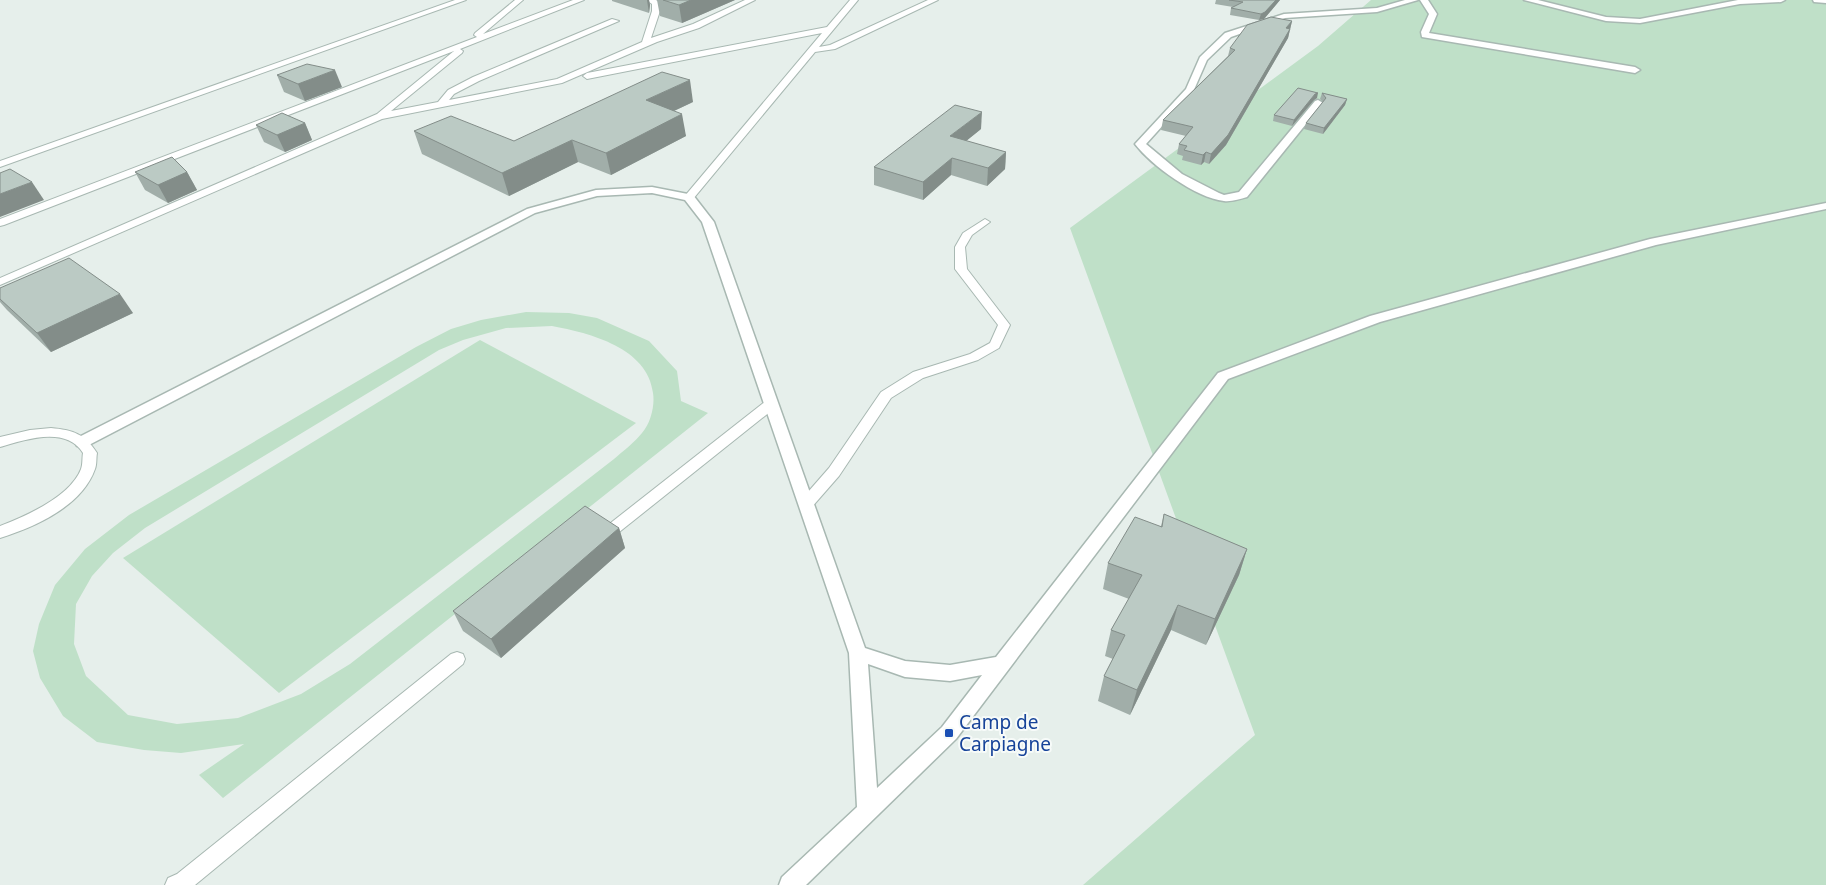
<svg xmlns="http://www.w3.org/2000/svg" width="1826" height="885" font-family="'Noto Sans',sans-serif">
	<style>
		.green { fill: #bfe0c8; fill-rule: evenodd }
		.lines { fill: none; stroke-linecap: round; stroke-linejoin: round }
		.service-casing { stroke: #a8b8b2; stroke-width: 2 }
		.minor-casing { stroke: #a8b8b2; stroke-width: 3 }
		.service { fill: #fff; fill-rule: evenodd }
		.minor { fill: #fff; fill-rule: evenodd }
		.wall { fill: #a1aea9 }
		.shaded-wall { fill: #838d89 }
		.building { fill: #bbcac4; stroke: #838d89 }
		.transit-dot { fill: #1a4fb4; stroke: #f7fbf9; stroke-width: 2 }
		.labels { text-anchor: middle; stroke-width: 4; stroke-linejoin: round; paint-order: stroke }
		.near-transit-label { font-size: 19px; fill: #164399; stroke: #f7fbf9; text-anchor: start }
	</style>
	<rect width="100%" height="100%" fill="#e6efeb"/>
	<g class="green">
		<path d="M1371,0H1826V885H1083L1255,735L1070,228L1318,46Z"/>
		<path d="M526,312L569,313L597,318L649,341L677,371L681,401L708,413L223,798L199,775L244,744L181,753L144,750L97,742L63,716L40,678L33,651L39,624L55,585L85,549L129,515L416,347L451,329L481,320ZM552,326C590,333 648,348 653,393C655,405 651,423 642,433C635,442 623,451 614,459L350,664L301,694L238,718L177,724L128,715L86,676L74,644L76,604L92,576L113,553L145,528L439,350L463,340L506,328Z"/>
		<path d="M480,340L636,423L279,693L123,558Z"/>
	</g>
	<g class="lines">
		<defs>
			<g id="service">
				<path d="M455,0H466L0,167V161Z"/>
				<path d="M515,0H523L483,34L573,0H584L460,49L463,51L462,53L391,111L438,102L448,90L473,77L612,19L619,21L479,81L454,94L449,100L557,79L642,42L652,11V4L646,0H656L660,3V11L651,38L693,24L745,0H755L699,28L657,42L562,83L382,119L0,285V278L377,114L454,51L4,225L0,226V219L477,37L474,35L475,33Z"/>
				<path d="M850,0H858L819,47L830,45L928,0H938L835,49L815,52L693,199L689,200L684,197L822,33L587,79L583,76L587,73L827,27Z"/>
				<path d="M985,219L990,222L972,235L965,247L967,269L1010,325L999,348L978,360L923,378L891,398L839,476L811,508L806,509L801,508L799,504L801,500L829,468L881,392L913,372L970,354L990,343L998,325L955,269V247L963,233Z"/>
				<path d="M771,400L776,401L778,404L776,407L618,533L613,535L608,533L605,529L608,525L766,401Z"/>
				<path d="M51,428C73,430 85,434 97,453C96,458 97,464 95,469C82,506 35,527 0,538V526C26,516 70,497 81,469C83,464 82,458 83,453C66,425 24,440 0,447V437L30,430Z"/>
				<path d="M457,652L463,654L465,659L463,664L195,885H165L168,878L177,874L451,654Z"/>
			</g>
			<g id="minor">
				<path d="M1405,0H1418L1377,12L1285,18L1231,37L1207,60L1193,92L1146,144L1182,174L1219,193L1224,195L1239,192L1315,101L1318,100L1323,103L1247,197C1240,199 1231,202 1224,201C1196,198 1151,165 1135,144L1186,89L1200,57L1225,33L1284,14L1377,8Z"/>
				<path d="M1420,0H1428L1437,14L1429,33L1635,67L1640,70L1635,73L1422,37L1421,32L1429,14Z"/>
				<path d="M1524,0H1538L1606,17L1640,19L1738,0H1785L1781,2L1740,4L1640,23L1606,21Z"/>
				<path d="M1813,0H1826V3L1814,2Z"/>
				<path d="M652,187L693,195L714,222L865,648L905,661L950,665L996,657L1218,373L1370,316L1650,239L1826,203V209L1656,245L1380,322L1228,379L956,739L806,885H779L782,877L857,807L849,653L702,222L685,200L652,193L597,196L535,213L87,446H77L75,442L77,438L527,209L596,190ZM868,664L905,677L950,681L982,675L942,727L877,788Z"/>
			</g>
		</defs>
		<use href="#service" class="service-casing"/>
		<use href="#minor" class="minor-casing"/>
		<use href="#service" class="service"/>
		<use href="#minor" class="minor"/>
	</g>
	<g class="wall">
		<path d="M612,0H649L650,5L649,13L612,1Z"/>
		<path d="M657,0H735L682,23L660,16Z"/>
		<path d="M1216,0H1280L1264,19L1259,20L1230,15L1231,8L1233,7L1215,4Z"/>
		<path d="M1292,21L1288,38L1226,145L1209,164L1204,162L1201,165L1182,160L1183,156L1177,154L1179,144L1186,136L1161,130L1163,120L1228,56L1230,48Z"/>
		<path d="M277,75L342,87L305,101L284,92Z"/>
		<path d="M1322,93L1347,99L1345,105L1323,134L1304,129L1306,123L1323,102L1320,99Z"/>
		<path d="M1317,98L1314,100L1292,126L1273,121L1274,115Z"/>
		<path d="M693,102L674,111L686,136L611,175L578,162L509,196L422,154L414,131L514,141Z"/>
		<path d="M305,123L312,140L285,152L264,142L256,125Z"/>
		<path d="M981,129L966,141L1006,152L1005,169L987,186L951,175L923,200L874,185V167Z"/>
		<path d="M135,172H187L197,190L168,203L145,190Z"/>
		<path d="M0,288L133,313L51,352L7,310L0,302Z"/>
		<path d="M1164,514L1247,549L1239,575L1206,645L1171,630L1130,715L1098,701L1104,676L1113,659L1105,656L1111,630L1129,599L1103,589L1108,563L1161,526Z"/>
		<path d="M619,528L625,548L501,658L463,631L453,611Z"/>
	</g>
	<g class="shaded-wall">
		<path d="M647,0H649L650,5L649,13Z"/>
		<path d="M691,0H735L682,23L679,5Z"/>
		<path d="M1276,0H1280L1264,19L1259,20L1261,14Z"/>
		<path d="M1292,21L1288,38L1226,145L1209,164L1211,154L1286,28Z"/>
		<path d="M335,70L342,87L305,101L298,84Z"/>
		<path d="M690,80L693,102L650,122L646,100Z"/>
		<path d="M1318,93L1317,98L1314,100L1292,126L1294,120L1315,94Z"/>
		<path d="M1347,99L1345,105L1323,134L1324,128Z"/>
		<path d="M982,112L981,129L950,154V136Z"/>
		<path d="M682,114L686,136L611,175L606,153Z"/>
		<path d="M305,123L312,140L285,152L277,135Z"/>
		<path d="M572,140L578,162L509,196L502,173Z"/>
		<path d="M1006,152L1005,169L987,186L988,168Z"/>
		<path d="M1206,152L1204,162L1201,165L1203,155Z"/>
		<path d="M952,158L951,175L923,200V182Z"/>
		<path d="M187,172L197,190L168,203L158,185Z"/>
		<path d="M32,182L44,200L0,217V194Z"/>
		<path d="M120,294L133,313L51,352L37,333Z"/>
		<path d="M619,528L625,548L501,658L491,639Z"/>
		<path d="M1247,549L1239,575L1206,645L1215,619Z"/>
		<path d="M1178,605L1171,630L1130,715L1137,690Z"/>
	</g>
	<g class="building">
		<path d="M663,0H691L679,5Z"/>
		<path d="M1229,0H1276L1265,12L1261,14L1231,8L1243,2Z"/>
		<path d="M1271,17L1292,21L1286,28L1290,29L1228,135L1211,154L1206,152L1203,155L1184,150L1187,146L1179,144L1193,127L1163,120L1235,50L1230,48L1247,25Z"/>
		<path d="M307,64L335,70L298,84L277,75Z"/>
		<path d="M662,72L690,80L646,100L682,114L606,153L572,140L502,173L414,131L451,116L514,141Z"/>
		<path d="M1298,88L1318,93L1315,94L1294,120L1274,115Z"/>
		<path d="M1322,93L1347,99L1324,128L1306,123L1326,98Z"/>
		<path d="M955,105L982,112L950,136L1006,152L988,168L952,158L923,182L874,167Z"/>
		<path d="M282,113L305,123L277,135L256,125Z"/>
		<path d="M172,157L187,172L158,185L135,172Z"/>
		<path d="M10,169L32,182L0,194V173Z"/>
		<path d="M69,258L120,294L37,333L0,299V288Z"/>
		<path d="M585,506L619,528L491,639L453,611Z"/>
		<path d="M1164,514L1247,549L1215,619L1178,605L1137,690L1104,676L1125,635L1111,630L1142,575L1108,563L1135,517L1162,527Z"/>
	</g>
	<rect class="transit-dot" x="944" y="728" width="10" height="10" rx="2.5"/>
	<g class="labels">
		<g class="near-transit-label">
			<text x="959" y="729">Camp de<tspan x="959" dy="22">Carpiagne</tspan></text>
		</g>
	</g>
</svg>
